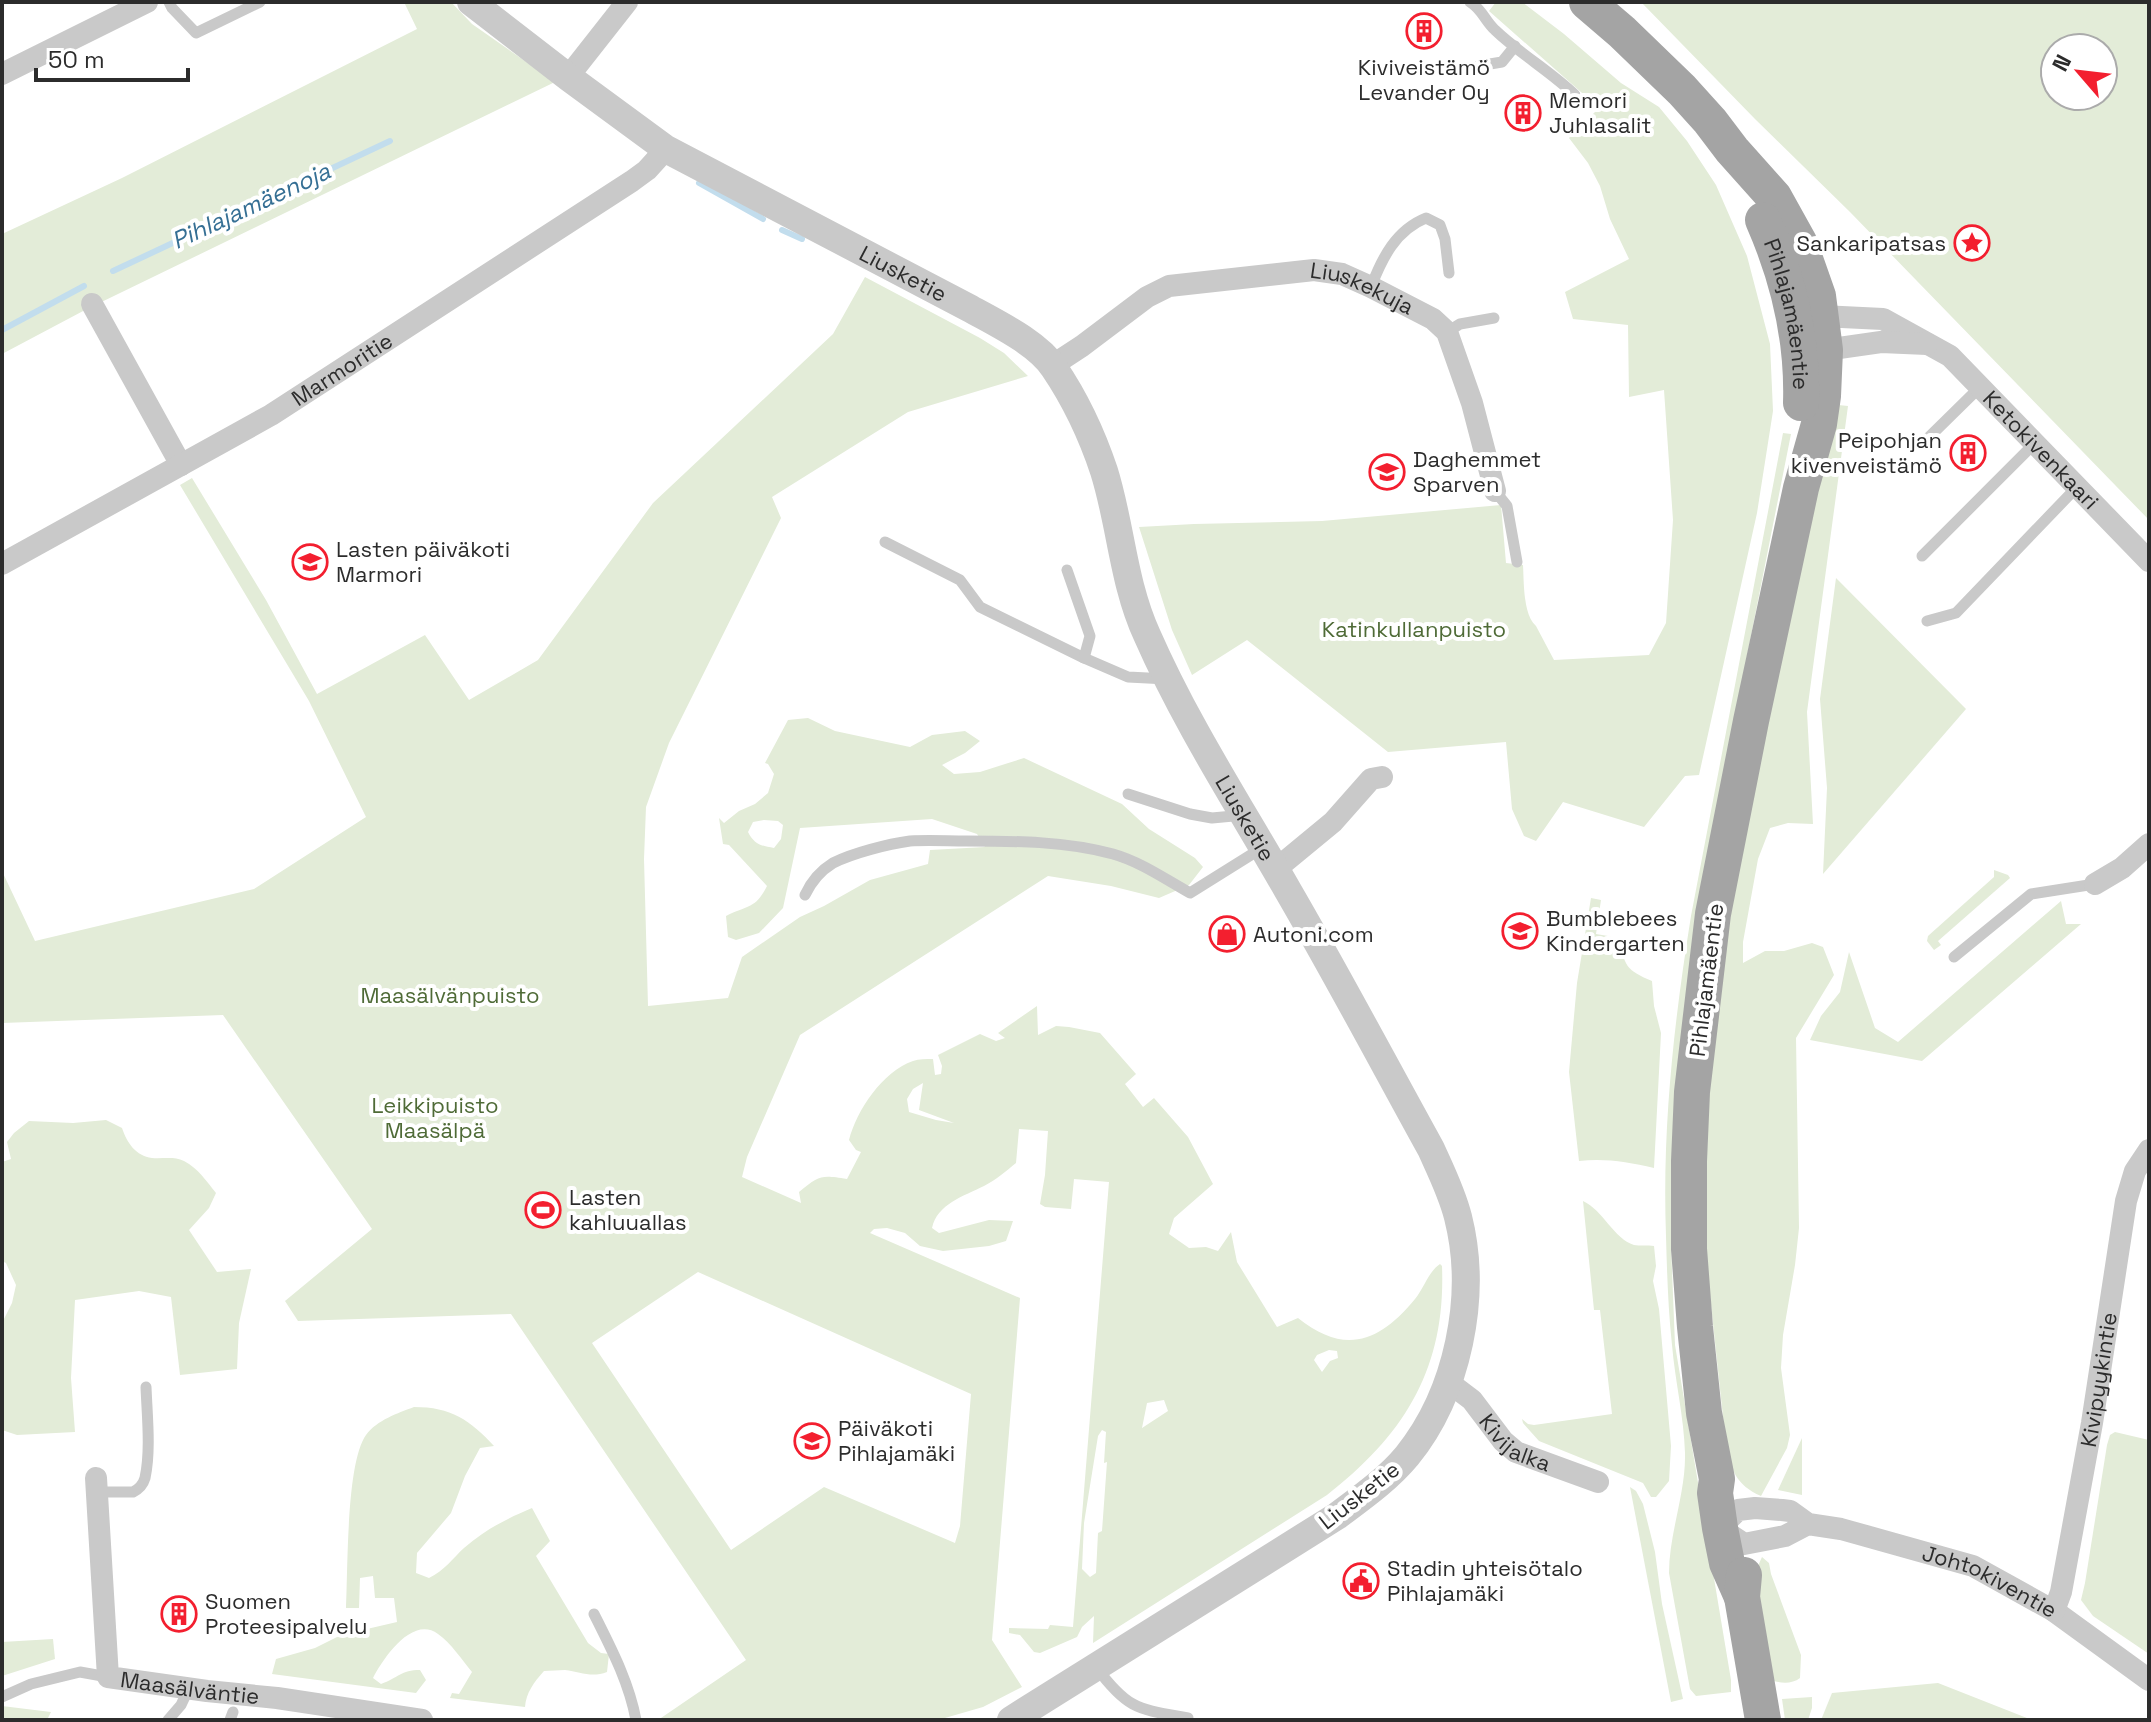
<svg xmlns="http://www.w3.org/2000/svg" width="2151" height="1722" font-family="'Space Grotesk',sans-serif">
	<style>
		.green { fill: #e3ecd8; fill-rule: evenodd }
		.water { fill: #c2dded }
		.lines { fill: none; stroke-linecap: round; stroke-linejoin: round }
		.stream { stroke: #c2dded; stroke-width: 6 }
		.service { stroke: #c9c9c9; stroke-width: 11 }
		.minor { stroke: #c9c9c9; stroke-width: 22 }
		.tertiary { stroke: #c9c9c9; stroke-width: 28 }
		.primary { stroke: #a4a4a4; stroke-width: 36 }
		.labels { text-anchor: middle; stroke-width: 8; stroke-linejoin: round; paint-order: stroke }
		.poi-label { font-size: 22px; fill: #2c2c2c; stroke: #fff; text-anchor: start }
		.street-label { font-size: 22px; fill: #2c2c2c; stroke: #fff }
		.park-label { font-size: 22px; fill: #4f6b37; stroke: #fff }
		.water-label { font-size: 24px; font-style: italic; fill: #356f94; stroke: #fff }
	</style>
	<rect width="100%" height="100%" fill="#fff"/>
	<g class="green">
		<path d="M404,2H451L472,24L555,82L85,310L2,354V234L122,178L417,29Z"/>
		<path d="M1496,2H1522L1564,34L1621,83L1659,107L1687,141L1716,185L1747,256L1770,344L1773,411L1757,513L1699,775L1685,776L1644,827L1563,802L1536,841L1524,836L1512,809L1506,742L1388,752L1247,640L1192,675L1172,630L1139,527L1194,524L1322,521L1501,505L1506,563L1523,565C1524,582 1523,615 1536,626L1554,660L1649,655L1666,623L1673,520L1664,390L1629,397L1628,325L1573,319L1565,292L1629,259L1610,219L1600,186L1588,163L1569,138L1599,108L1489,11Z"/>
		<path d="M1641,2H2149V520L1850,212L1755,119ZM2055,48H2103V96H2055Z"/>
		<path d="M865,277L980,338L1004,353L1028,376L908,412L772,497L781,518L669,743L646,807L644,859L648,1006L728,998L742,957L800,917L824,906L870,880L928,864L930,850L985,847L977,834L932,819L800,828L783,908L759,933L736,940L728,937L726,916C747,905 755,910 767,886L729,845L723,844L719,818L724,823L739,811L755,804L768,793L774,774L768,764L765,763L788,720L808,718L835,731L910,747L932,735L965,731L980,741L965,753L942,765L954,774L980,772L1024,758L1122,804L1149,829L1195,858L1203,867L1189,885L1159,898L1111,886L1048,876L800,1035L747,1157L742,1177L801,1203L799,1192C820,1175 821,1175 847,1179L861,1152L856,1150L849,1140C857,1110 882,1072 913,1061C919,1059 926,1059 933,1059L935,1075L941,1074L942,1066L938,1055L980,1034L996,1041L1005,1038L998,1033L1037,1006L1038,1035L1056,1026L1069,1027L1100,1033L1136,1074L1125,1084L1143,1107L1154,1098L1188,1137L1213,1184L1174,1218L1169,1234L1189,1248L1206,1247L1218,1251L1231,1232L1237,1262L1277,1327L1298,1318C1344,1355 1379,1343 1415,1299C1424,1288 1429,1271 1440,1264L1442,1266C1446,1368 1405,1434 1327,1495L1093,1643L1094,1616L1082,1627L1077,1637L1040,1653L1034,1652L1020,1635L1009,1633V1628L1048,1629L1050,1625L1073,1627L1109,1182L1074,1179L1071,1209L1045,1207L1040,1204L1045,1175L1048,1131L1019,1129L1016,1163C1006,1171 996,1180 984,1186C964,1196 937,1204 932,1228L939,1233L989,1220L1013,1221L1006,1241L989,1246L943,1251L920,1246L905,1233L887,1228L874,1229L870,1233L1020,1298L992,1640L1022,1687L983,1707L938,1720H658L746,1660L511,1314L298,1321L285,1301L372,1229L223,1015L2,1023V871L35,941L254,889L366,817L309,701L180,485L192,478L266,600L317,694L425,635L469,700L538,660L653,503L833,334ZM764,820L778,821L783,825L781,839L774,848C761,846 754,844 748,832L753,822ZM923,1083L919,1110L954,1123L936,1120L909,1112L907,1099L913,1089ZM698,1272L971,1394L960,1526L955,1543L824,1487L731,1550L592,1343ZM1329,1350L1337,1351L1338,1358L1330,1361L1322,1372L1314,1360L1317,1355ZM1164,1400L1168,1411L1142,1428L1147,1403ZM1102,1430L1106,1432L1104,1463L1107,1462L1102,1531L1098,1533L1096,1573L1090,1577L1082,1569L1084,1523L1098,1436Z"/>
		<path d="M1829,404L1848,406L1807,712L1813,824L1788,823L1770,828L1758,859L1743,942V963L1765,951H1784L1812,943L1823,947L1834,975L1796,1038L1799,1228L1795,1265L1783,1335L1781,1368L1790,1435L1787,1448L1761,1496C1736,1485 1731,1470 1726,1445L1704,1239L1710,1060L1730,916Z"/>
		<path d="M1783,433L1791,434L1723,777L1671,1245L1675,1345L1731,1680V1692L1696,1696L1690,1689L1669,1573C1669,1533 1686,1493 1685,1453C1684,1417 1675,1381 1672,1345C1668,1308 1667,1272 1666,1236C1662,1128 1674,1022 1691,916Z"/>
		<path d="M1836,578L1966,709L1823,874L1827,788L1820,699Z"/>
		<path d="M1994,870L2008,875L2010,878L1938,941L1941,945L1934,950L1927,941L1928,936L1994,877Z"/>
		<path d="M1591,898L1601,900L1596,934L1620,938C1624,966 1626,970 1652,981L1654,1006L1661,1033L1654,1168C1628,1162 1605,1158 1579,1161L1569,1072L1577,983Z"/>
		<path d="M2061,901L2066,924H2081L1922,1061L1810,1040L1821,1016L1840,992L1849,952L1875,1028L1898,1042Z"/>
		<path d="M106,1120L122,1128C127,1143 136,1156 152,1158C163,1159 174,1156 184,1161C198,1168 207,1182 216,1193L209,1208L189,1230L217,1272L251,1269L239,1323L237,1369L180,1375L171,1297L139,1291L75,1300L71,1378L75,1432L17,1435L2,1430V1323L12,1303L16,1285L6,1263L2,1261V1162L11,1159L7,1142L14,1133L29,1121L73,1123Z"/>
		<path d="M1583,1201C1603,1210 1614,1239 1634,1245C1639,1246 1648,1245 1654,1246L1656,1266L1653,1281L1659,1309L1671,1446L1669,1481L1656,1497H1651L1643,1483L1539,1441L1523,1423L1522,1419L1528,1424L1534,1425L1612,1414L1600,1310H1594Z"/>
		<path d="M414,1407C451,1407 470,1420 494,1446L480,1448L465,1476L451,1513L417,1553L416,1573L429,1578C444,1571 453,1558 464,1548C486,1529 506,1519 532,1508L550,1541L536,1556L588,1643L601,1653L609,1654L607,1672C592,1678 580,1672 565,1670C558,1670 551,1671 544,1671C534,1682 526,1693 525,1707L450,1698L452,1693L459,1694L472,1672C462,1660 451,1643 438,1634C412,1615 383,1659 373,1678L381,1684C398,1678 401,1670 420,1670L426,1680L416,1693L272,1674L276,1659L315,1648L341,1635L397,1622L394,1598H375L373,1576L360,1578L359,1608H346C348,1570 346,1463 366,1435C377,1420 398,1413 414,1407Z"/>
		<path d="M2115,1432L2149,1440V1654L2093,1616L2081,1600L2085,1583L2107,1445L2110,1435Z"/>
		<path d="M1802,1438V1495L1778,1490Z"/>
		<path d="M1630,1487L1636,1491L1643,1504L1655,1552L1662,1604L1683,1699L1671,1702Z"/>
		<path d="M1762,1557L1769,1563L1771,1574L1801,1655L1800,1678C1791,1685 1778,1683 1768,1679L1752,1579Z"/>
		<path d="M53,1639L55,1659L2,1676V1642Z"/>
		<path d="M1938,1683L2032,1720H1821L1832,1693Z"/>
		<path d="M1812,1697V1708L1808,1720H1785L1782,1699Z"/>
		<path d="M2,1706L51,1712L47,1720H2Z"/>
	</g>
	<circle class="water" cx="543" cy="1210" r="15"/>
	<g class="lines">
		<g class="stream">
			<path d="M699,183L763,219"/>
			<path d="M782,230L802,239"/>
			<path d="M113,271L390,141"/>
			<path d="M2,330L84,286"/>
		</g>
		<g class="service">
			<path d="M169,2L172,8L196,33L260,2"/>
			<path d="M1470,2C1482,9 1485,21 1495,30C1520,54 1550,71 1575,95"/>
			<path d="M1478,66L1502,62L1515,46"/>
			<path d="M1371,287C1382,258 1396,230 1426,218L1440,225L1445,239L1449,273"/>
			<path d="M1447,332L1460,324L1494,318"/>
			<path d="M1923,443L1980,387"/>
			<path d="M1495,491L1507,506L1517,562"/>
			<path d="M885,542L960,580L980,607L1084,658L1128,677L1167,679"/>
			<path d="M1922,556L2035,443"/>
			<path d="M1067,570L1090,636L1084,658"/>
			<path d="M1927,621L1956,613L2077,487"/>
			<path d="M1128,794L1190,814L1212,818L1244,815"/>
			<path d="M805,895C811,882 820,871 833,863C853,853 888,844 910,841C928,840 948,841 966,841C1015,841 1065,841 1113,854C1141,862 1165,879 1190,893L1262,848"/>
			<path d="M1954,957L2031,894L2095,884"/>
			<path d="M97,1492H133C139,1489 143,1485 145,1478C151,1451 147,1414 146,1387"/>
			<path d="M594,1614C611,1648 629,1682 636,1720"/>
			<path d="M1096,1667C1128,1710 1138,1709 1188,1718"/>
			<path d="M2,1697L31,1684L80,1672L108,1677"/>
			<path d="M168,1720L181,1705L189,1688"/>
			<path d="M230,1720L233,1712"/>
		</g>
		<g class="minor">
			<path d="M2,74L147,2"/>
			<path d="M568,77L627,2"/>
			<path d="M92,304L181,465"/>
			<path id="s1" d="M1814,324L1821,316L1883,319L1950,356L2149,561"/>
			<path d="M1814,346L1825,350L1881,342L1927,344"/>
			<path id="s2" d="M1053,365L1082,346L1147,297L1169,286L1314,270L1342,274L1371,287L1433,319L1447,332L1472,403L1495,491"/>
			<path id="s3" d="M2,564L271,415L632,181L647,170L666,149"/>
			<path d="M1276,869L1333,822L1371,779L1382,777"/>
			<path d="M2095,884L2122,868L2149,844"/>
			<path id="s4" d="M1447,1381L1472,1400L1503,1441L1516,1452L1598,1482"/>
			<path id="s5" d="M96,1478L108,1677L207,1691L277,1698L422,1720"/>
			<path id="s6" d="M1808,1524L1785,1536L1744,1544L1720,1528L1738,1510L1755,1508L1782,1510L1790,1511L1808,1524L1841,1529L1973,1566L2054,1611L2149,1680"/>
			<path id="s7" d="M2054,1611L2061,1592L2092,1423L2126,1201L2135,1171L2149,1150"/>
		</g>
		<path class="tertiary" id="s8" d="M471,2L568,77L666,149L971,309C996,323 1038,343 1054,368C1075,399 1092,435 1104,471C1121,525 1123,583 1147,635C1186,724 1239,805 1287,889C1337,975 1383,1062 1431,1149C1441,1171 1452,1193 1458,1217C1478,1296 1458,1393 1407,1456C1387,1480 1361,1498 1337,1516L1011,1720"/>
		<g class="primary">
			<path d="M1587,2L1622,32L1682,90L1710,121L1732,150L1774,197L1799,242L1818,296L1825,350L1823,396L1819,424L1801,488L1751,721L1713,914L1692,1092L1689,1161V1249L1695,1327L1704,1413L1717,1479L1715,1493L1720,1528L1727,1563L1742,1597"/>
			<path id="s9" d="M1763,220C1788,277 1803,340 1801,403"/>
			<path d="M1744,1575L1742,1597L1763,1720"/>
		</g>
	</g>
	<defs>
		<symbol id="building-ring" viewBox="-11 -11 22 22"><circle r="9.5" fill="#fff" stroke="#f31f2f" stroke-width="1.5"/><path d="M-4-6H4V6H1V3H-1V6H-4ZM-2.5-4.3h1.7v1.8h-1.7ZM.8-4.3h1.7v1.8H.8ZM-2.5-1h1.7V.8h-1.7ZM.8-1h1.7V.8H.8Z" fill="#f31f2f"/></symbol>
		<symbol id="sight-ring" viewBox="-11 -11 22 22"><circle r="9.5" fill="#fff" stroke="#f31f2f" stroke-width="1.5"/><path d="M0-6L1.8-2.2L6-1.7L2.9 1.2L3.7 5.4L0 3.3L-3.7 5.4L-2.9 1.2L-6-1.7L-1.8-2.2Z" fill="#f31f2f"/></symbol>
		<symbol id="school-ring" viewBox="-11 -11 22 22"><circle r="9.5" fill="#fff" stroke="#f31f2f" stroke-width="1.5"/><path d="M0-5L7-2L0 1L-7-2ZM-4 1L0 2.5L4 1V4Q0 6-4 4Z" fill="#f31f2f"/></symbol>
		<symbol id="shop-ring" viewBox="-11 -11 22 22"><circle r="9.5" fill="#fff" stroke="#f31f2f" stroke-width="1.5"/><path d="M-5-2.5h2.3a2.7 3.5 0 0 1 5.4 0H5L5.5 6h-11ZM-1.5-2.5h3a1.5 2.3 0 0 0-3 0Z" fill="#f31f2f"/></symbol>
		<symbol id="stadium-ring" viewBox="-11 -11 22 22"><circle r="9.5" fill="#fff" stroke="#f31f2f" stroke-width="1.5"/><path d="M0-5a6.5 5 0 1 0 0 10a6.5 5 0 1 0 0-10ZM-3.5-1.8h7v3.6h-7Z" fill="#f31f2f"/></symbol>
		<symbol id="civic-ring" viewBox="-11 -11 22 22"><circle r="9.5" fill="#fff" stroke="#f31f2f" stroke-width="1.5"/><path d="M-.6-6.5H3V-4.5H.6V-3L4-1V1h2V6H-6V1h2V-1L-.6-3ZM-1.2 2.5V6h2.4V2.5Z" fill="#f31f2f"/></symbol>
	</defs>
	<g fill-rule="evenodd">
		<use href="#building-ring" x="1404" y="11" width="40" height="40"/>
		<use href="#building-ring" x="1503" y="93" width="40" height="40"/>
		<use href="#sight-ring" x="1952" y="223" width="40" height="40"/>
		<use href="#building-ring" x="1948" y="433" width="40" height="40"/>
		<use href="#school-ring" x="1367" y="452" width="40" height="40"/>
		<use href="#school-ring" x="290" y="542" width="40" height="40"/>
		<use href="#school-ring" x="1500" y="911" width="40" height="40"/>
		<use href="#shop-ring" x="1207" y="914" width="40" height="40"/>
		<use href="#stadium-ring" x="523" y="1190" width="40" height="40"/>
		<use href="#school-ring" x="792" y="1421" width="40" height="40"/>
		<use href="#civic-ring" x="1341" y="1561" width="40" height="40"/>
		<use href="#building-ring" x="159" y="1594" width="40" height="40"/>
	</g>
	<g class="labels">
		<g class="poi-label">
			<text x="1424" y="75" text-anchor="middle">Kiviveistämö<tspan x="1424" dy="25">Levander Oy</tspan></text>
			<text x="1549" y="108">Memori<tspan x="1549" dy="25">Juhlasalit</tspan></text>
			<text x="1946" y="251" text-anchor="end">Sankaripatsas</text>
			<text x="1942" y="448" text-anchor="end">Peipohjan<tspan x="1942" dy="25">kivenveistämö</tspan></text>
			<text x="1413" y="467">Daghemmet<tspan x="1413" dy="25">Sparven</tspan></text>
			<text x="336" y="557">Lasten päiväkoti<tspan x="336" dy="25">Marmori</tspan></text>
			<text x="1546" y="926">Bumblebees<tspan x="1546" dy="25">Kindergarten</tspan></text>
			<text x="1253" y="942">Autoni.com</text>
			<text x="569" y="1205">Lasten<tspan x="569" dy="25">kahluuallas</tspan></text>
			<text x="838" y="1436">Päiväkoti<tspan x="838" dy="25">Pihlajamäki</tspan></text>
			<text x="1387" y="1576">Stadin yhteisötalo<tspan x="1387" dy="25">Pihlajamäki</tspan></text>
			<text x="205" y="1609">Suomen<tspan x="205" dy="25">Proteesipalvelu</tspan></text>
		</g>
		<g class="street-label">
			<text dy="8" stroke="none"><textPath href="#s8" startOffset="512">Liusketie</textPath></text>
			<text dy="8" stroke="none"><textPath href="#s2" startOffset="338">Liuskekuja</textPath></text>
			<text dy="8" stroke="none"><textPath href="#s9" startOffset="98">Pihlajamäentie</textPath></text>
			<text dy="8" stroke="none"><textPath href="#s3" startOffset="392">Marmoritie</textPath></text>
			<text dy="8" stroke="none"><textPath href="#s1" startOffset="280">Ketokivenkaari</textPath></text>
			<text dy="8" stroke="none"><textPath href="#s8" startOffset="1184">Liusketie</textPath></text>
			<text transform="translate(1706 980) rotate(-83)" y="8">Pihlajamäentie</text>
			<text dy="8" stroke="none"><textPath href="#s7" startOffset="236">Kivipyykintie</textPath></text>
			<text dy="8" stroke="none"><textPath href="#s4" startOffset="94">Kivijalka</textPath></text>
			<text transform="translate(1359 1495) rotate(-38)" y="8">Liusketie</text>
			<text dy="8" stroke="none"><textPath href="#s6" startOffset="388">Johtokiventie</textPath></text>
			<text dy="8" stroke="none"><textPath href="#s5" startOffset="282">Maasälväntie</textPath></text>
		</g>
		<g class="park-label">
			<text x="1414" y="637">Katinkullanpuisto</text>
			<text x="450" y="1003">Maasälvänpuisto</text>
			<text x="435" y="1113">Leikkipuisto<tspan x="435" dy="25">Maasälpä</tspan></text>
		</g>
		<g class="water-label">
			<text transform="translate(251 206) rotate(-25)" y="8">Pihlajamäenoja</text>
		</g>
	</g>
	<rect width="2151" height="1722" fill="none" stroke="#2c2c2c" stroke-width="8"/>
	<g transform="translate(2079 72) rotate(298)"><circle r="38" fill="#ffffff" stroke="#ababab" stroke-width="2"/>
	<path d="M0-6L14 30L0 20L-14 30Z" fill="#f31f2f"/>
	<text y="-12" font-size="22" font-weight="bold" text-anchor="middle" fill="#2c2c2c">N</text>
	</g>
	<path d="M36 68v12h152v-12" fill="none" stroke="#2c2c2c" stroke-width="4"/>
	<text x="48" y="68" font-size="24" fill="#2c2c2c" stroke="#ffffff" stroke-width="6" paint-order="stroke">50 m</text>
</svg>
